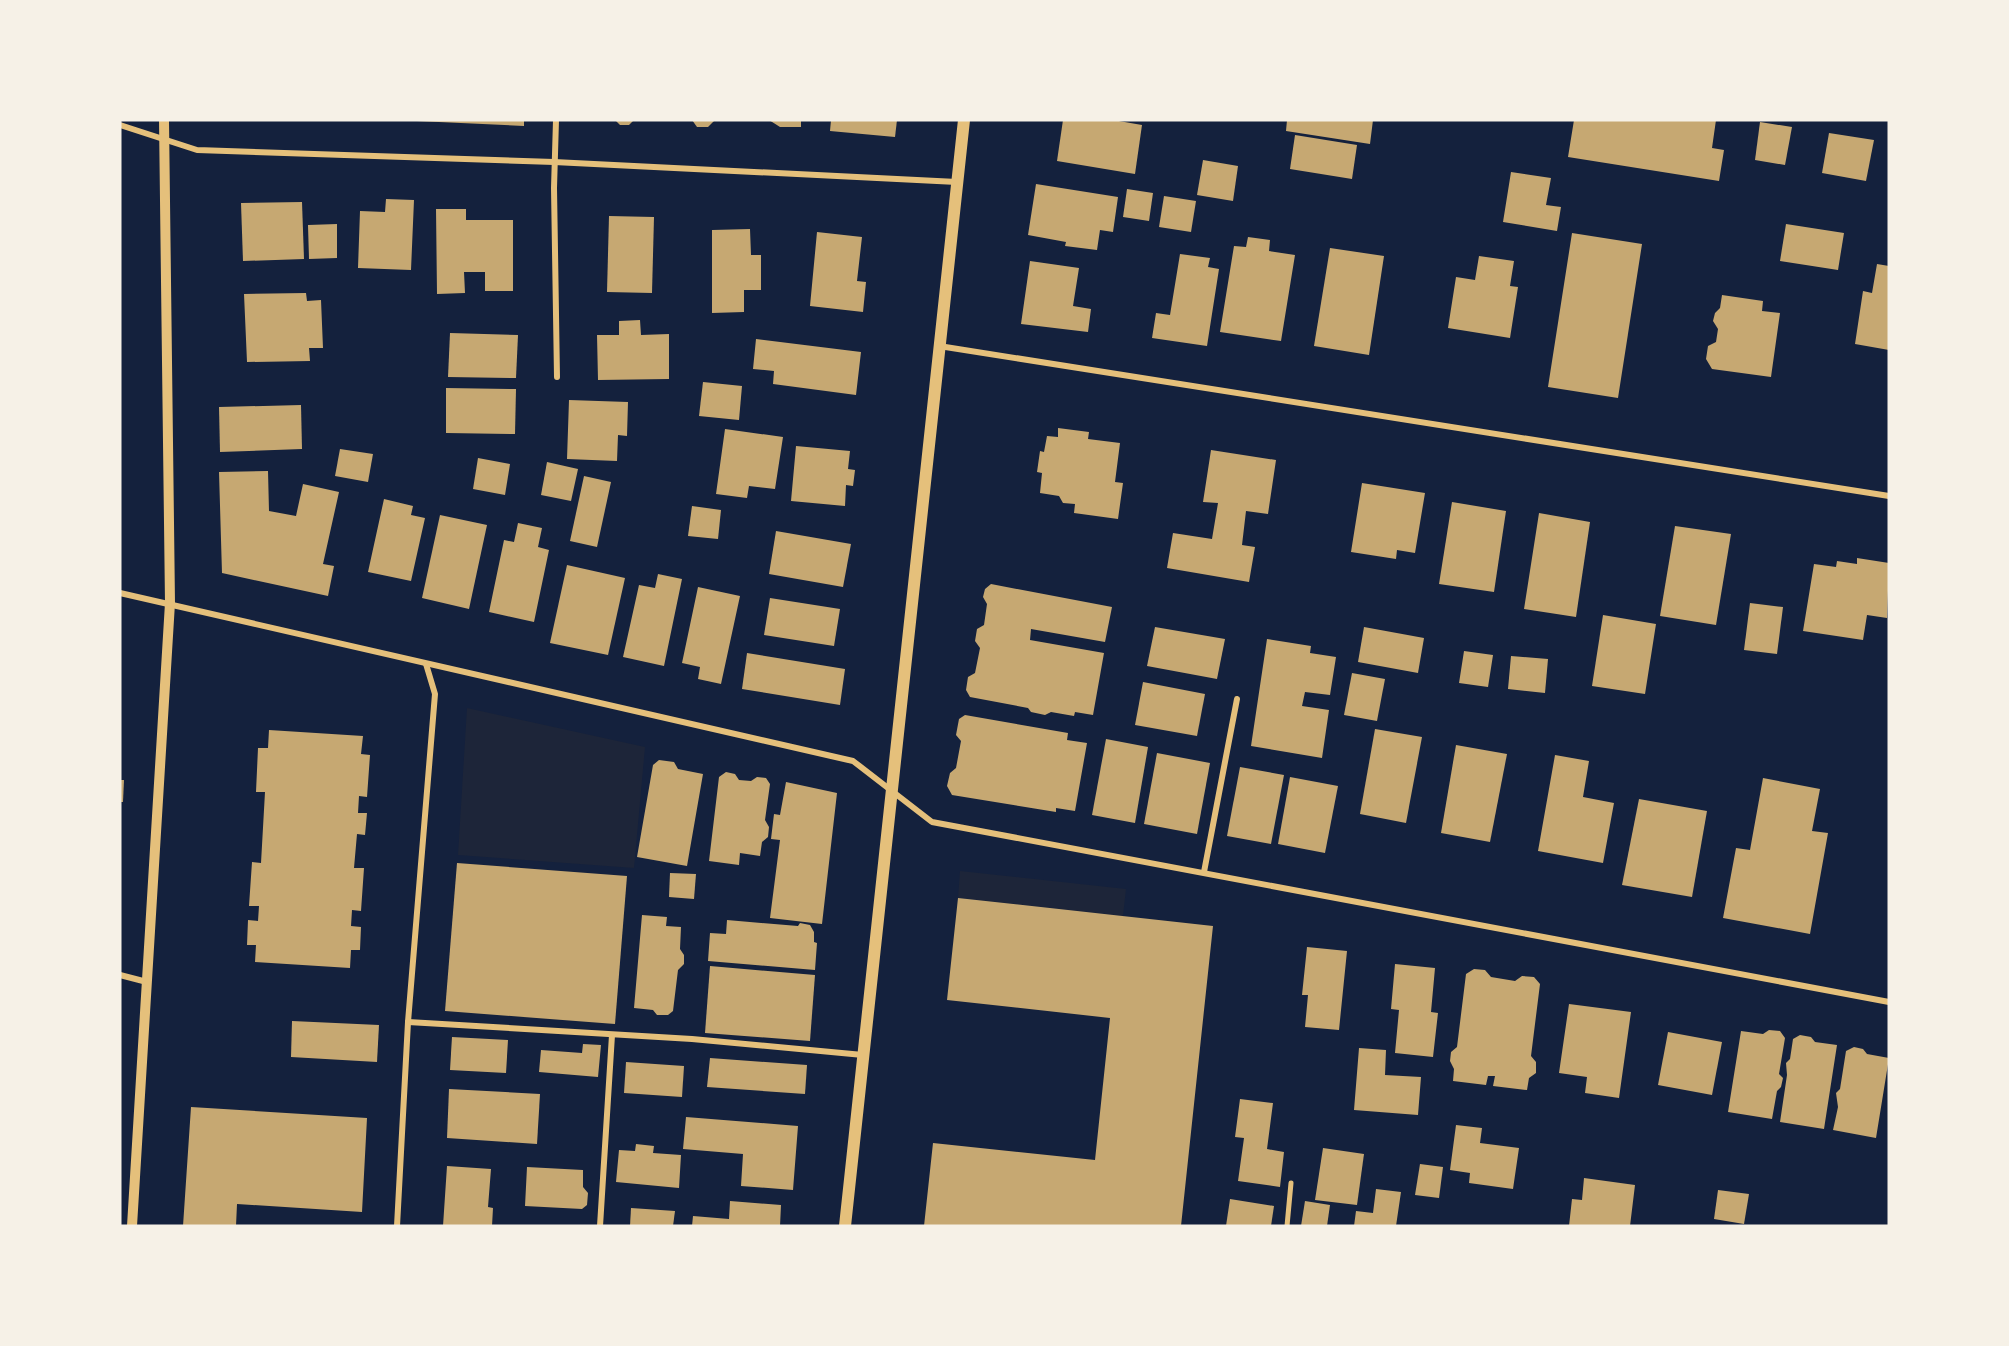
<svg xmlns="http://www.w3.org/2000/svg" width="2009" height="1346" font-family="Rubik,sans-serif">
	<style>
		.green { fill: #1d2539 }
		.building { fill: #c6a872 }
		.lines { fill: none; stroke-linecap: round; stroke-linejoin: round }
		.pedestrian { stroke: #e5c07b; stroke-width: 5 }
		.minor { stroke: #e5c07b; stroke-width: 6 }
		.tertiary { stroke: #e5c07b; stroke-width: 10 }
		.secondary { stroke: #e5c07b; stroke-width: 12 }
	</style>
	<rect width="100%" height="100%" fill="#14213d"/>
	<g class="green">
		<path d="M467,708L645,747L634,868L458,855Z"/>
		<path d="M960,871L1126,889L1123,916L958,898Z"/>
	</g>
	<g class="building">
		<path d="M395,120H524V126Z"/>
		<path d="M615,120H634L629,125H620Z"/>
		<path d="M692,120H715L708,127H697Z"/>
		<path d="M769,120H801V127H780Z"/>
		<path d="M831,120H897L895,137L830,131Z"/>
		<path d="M1063,120H1113L1142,125L1135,174L1057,161Z"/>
		<path d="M1287,120H1373L1370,144L1286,131Z"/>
		<path d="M1574,120H1716L1712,148L1724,150L1719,181L1568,157Z"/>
		<path d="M1760,122L1792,127L1785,165L1755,160Z"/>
		<path d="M1829,133L1874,140L1866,181L1822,173Z"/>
		<path d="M1295,135L1357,145L1352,179L1290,169Z"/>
		<path d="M1203,160L1238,166L1233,201L1197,195Z"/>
		<path d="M1511,172L1551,178L1546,205L1561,207L1557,231L1503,222Z"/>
		<path d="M1036,184L1118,197L1113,232L1100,230L1097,250L1065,246L1066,242L1028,235Z"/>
		<path d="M1127,189L1153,193L1149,221L1123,217Z"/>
		<path d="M1164,196L1196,201L1191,232L1159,227Z"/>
		<path d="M386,199L414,200L411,270L358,268L360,211L385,212Z"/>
		<path d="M302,202L304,259L243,261L241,203Z"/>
		<path d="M436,209H466V220H513V291H485V272H464L465,293L437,294Z"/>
		<path d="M609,216L654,217L652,293L607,292Z"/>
		<path d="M337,224V258L309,259L308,225Z"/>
		<path d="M1786,224L1844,233L1838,270L1780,261Z"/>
		<path d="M750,229L751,255H761V290H744V312L712,313V230Z"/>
		<path d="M817,232L862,237L857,281L866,282L863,312L810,306Z"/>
		<path d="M1572,233L1642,244L1618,398L1548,387Z"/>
		<path d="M1248,237L1270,240L1269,251L1295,255L1281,341L1220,332L1234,246L1246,247Z"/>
		<path d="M1330,248L1384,256L1369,355L1314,346Z"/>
		<path d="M1180,254L1210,258L1208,267L1219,269L1207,346L1152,338L1156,313L1170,315Z"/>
		<path d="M1479,256L1514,261L1510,286L1518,287L1510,338L1448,328L1456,277L1475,280Z"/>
		<path d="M1030,261L1079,268L1073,306L1091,309L1088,332L1021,324Z"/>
		<path d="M1877,264L1889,266V350L1855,344L1863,291L1872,293Z"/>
		<path d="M306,293L307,301L321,300L323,348H309L310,361L247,362L244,294Z"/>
		<path d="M1722,295L1763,301L1762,311L1780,313L1771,377L1712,369L1706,359L1708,346L1716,342L1718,329L1713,321L1715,313L1720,308Z"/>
		<path d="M640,320L641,335L669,334V379L598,380L597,335H619V321Z"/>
		<path d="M450,333L518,335L516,378L448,377Z"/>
		<path d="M756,339L861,352L856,395L773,384L774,371L753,369Z"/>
		<path d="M703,382L742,386L739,420L699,416Z"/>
		<path d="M446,388L516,389L515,434L446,433Z"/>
		<path d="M569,400L628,402L627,436L618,435L617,461L567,459Z"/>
		<path d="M301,405L302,449L220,452L219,407Z"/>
		<path d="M1058,428L1089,432L1088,439L1120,443L1115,482L1123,483L1118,519L1074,513L1075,504L1063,503L1059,496L1040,493L1042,473L1037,472L1040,451L1044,452L1047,436L1058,437Z"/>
		<path d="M725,429L783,437L775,489L749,486L747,498L716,494Z"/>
		<path d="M796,446L850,451L848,469L855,470L853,486L846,485L845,506L791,501Z"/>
		<path d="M340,449L373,454L368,482L335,476Z"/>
		<path d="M1211,450L1276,460L1268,514L1246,511L1242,545L1255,547L1249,582L1167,568L1173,533L1212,539L1218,503L1203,502Z"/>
		<path d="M478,458L510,464L505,495L473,489Z"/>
		<path d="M547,462L578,469L571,501L541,495Z"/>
		<path d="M268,471L269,511L296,516L303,484L339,492L323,564L334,566L328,596L222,573L219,472Z"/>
		<path d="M584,476L611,482L597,547L570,541Z"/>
		<path d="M1362,483L1425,493L1415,553L1397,550L1396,559L1351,552Z"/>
		<path d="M384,499L413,506L411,515L425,518L411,581L368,572Z"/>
		<path d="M1452,502L1506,511L1494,592L1439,584Z"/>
		<path d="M692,506L721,510L718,539L688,536Z"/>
		<path d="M1539,513L1590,522L1576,617L1524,609Z"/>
		<path d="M440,515L487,525L469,609L422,598Z"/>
		<path d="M518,523L542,528L538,547L549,550L534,622L489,612L504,540L514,542Z"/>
		<path d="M1675,526L1731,534L1716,625L1660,616Z"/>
		<path d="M776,531L851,544L843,587L769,574Z"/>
		<path d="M1857,558L1889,563L1887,618L1867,615L1863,640L1803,631L1814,564L1836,567L1837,561L1857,564Z"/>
		<path d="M567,565L625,578L608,655L550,643Z"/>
		<path d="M658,574L682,579L664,666L623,657L639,585L655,588Z"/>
		<path d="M991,584L1112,607L1105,642L1031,629L1030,640L1104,653L1093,715L1075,712L1074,716L1051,712L1045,715L1031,712L1028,708L970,697L966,690L968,677L975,673L980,648L975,641L977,629L984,625L987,604L983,597L985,589Z"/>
		<path d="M698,587L740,596L721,684L698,679L700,667L682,663Z"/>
		<path d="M770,598L840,609L834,646L764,635Z"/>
		<path d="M1750,603L1783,607L1777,654L1744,650Z"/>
		<path d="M1603,615L1656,624L1645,694L1592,686Z"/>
		<path d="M1155,627L1225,639L1217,679L1147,666Z"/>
		<path d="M1364,627L1424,638L1418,673L1358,662Z"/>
		<path d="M1267,639L1311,646L1310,653L1336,657L1330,695L1305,692L1302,706L1329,710L1322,758L1251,746Z"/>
		<path d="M1464,651L1493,655L1488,687L1459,683Z"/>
		<path d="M747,653L845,669L840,705L742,689Z"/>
		<path d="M1511,656L1548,659L1545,693L1508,689Z"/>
		<path d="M1352,673L1385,679L1377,721L1344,715Z"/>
		<path d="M1143,682L1205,694L1197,736L1135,725Z"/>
		<path d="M965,715L1068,733L1067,740L1087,743L1075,811L1056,808V812L952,795L947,786L950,773L956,768L961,741L956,735L959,719Z"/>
		<path d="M1375,729L1422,737L1406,823L1360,814Z"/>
		<path d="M269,730L363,736L361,754L370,755L367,797L359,796L358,813H367L365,835L357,834L354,868H364L361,911L352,910L351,926L361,927L360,950H351L350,968L255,962L256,945H247L248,920L258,921L259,906H249L252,862L261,863L265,792H256L258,748H268Z"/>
		<path d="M1106,739L1148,747L1135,823L1092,815Z"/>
		<path d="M1456,745L1507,754L1490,842L1441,833Z"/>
		<path d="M1157,753L1210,763L1197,834L1144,824Z"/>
		<path d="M1555,755L1589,761L1583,797L1614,803L1603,863L1538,851Z"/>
		<path d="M659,760L674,762L678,769L703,774L687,866L637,857L653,765Z"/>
		<path d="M1240,767L1284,775L1271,844L1227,836Z"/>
		<path d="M726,772L735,774L739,780L751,781L757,777L766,778L770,784L765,820L769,827L768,837L762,842L760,856L740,853L739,865L709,861L719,777Z"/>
		<path d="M1290,777L1338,786L1325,853L1278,844Z"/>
		<path d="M1763,778L1820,789L1812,831L1828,833L1810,934L1723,918L1736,848L1750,850Z"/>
		<path d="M120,780H124L123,802H120Z"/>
		<path d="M786,782L837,793L822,924L770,918L780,840L771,839L774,814L780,815Z"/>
		<path d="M1639,799L1707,811L1692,897L1622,885Z"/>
		<path d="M457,863L627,876L615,1024L445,1011Z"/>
		<path d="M670,873L696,874L694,899L669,897Z"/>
		<path d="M958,898L1213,926L1181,1226H924L933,1143L1095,1160L1110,1018L947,1000Z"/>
		<path d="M642,915L667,917L666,926L681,927L680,949L684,955V964L678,970L673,1011L668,1015H657L653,1010L634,1008Z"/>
		<path d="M727,920L798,926L800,923L810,925L814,932V942L817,943L815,970L708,961L710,933L726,934Z"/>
		<path d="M1307,947L1347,951L1339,1030L1305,1027L1308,995H1302Z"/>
		<path d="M1395,964L1435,968L1431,1012L1438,1013L1433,1057L1395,1053L1399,1010L1391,1009Z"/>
		<path d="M710,966L815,975L810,1041L705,1033Z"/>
		<path d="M1474,969L1485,970L1491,977L1515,981L1522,976L1534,977L1540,984L1531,1056L1536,1062V1073L1529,1078L1527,1090L1493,1086L1495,1076H1488L1486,1085L1453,1081L1454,1069L1450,1061L1451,1052L1457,1047L1466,974Z"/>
		<path d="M1569,1004L1631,1012L1619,1098L1585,1093L1587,1077L1559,1073Z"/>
		<path d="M292,1021L379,1025L377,1062L291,1057Z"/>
		<path d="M1769,1030L1780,1031L1785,1038L1779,1074L1783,1078L1781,1087L1777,1091L1772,1119L1728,1112L1741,1031L1763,1034Z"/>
		<path d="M1668,1032L1722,1042L1712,1095L1658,1085Z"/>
		<path d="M1800,1035L1811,1037L1815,1042L1837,1045L1824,1129L1780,1122L1787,1075L1786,1063L1790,1059L1793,1039Z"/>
		<path d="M452,1037L508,1040L506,1073L450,1070Z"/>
		<path d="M583,1044L601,1045L598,1077L539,1072L541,1050L582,1053Z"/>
		<path d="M1854,1047L1863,1049L1867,1054L1889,1058L1876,1138L1833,1130L1838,1107L1836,1093L1840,1089L1846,1051Z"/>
		<path d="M1359,1048L1386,1050L1385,1075L1421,1077L1418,1115L1354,1110Z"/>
		<path d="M710,1058L807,1065L805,1094L707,1087Z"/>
		<path d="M626,1062L684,1066L682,1097L624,1093Z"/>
		<path d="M449,1089L540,1094L537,1144L447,1138Z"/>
		<path d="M1240,1099L1273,1103L1267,1149L1284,1152L1280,1187L1238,1181L1244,1138L1235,1137Z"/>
		<path d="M191,1107L367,1118L362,1212L237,1204L236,1226H183Z"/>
		<path d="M686,1117L798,1126L793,1190L741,1186L743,1154L683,1149Z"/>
		<path d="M1456,1125L1482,1128L1480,1143L1519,1148L1513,1189L1469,1183L1470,1173L1450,1170Z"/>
		<path d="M636,1144L654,1146L653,1153L681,1155L679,1188L616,1182L619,1150L635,1151Z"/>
		<path d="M1323,1148L1364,1154L1357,1205L1315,1200Z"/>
		<path d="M1420,1164L1443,1167L1439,1198L1415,1195Z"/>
		<path d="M447,1166L491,1169L488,1207L493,1208L492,1226H443Z"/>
		<path d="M527,1167L583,1170V1187L588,1193L587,1205L582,1209L525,1206Z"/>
		<path d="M1584,1178L1635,1185L1630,1226H1569L1572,1199L1582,1200Z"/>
		<path d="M1376,1189L1401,1192L1396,1226H1354L1356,1211L1373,1213Z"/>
		<path d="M1718,1190L1749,1194L1744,1224L1714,1219Z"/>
		<path d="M1230,1199L1274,1206L1271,1226H1226Z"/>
		<path d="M730,1201L781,1205L780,1226H692L693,1216L729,1219Z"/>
		<path d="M1305,1201L1330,1205L1327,1226H1301Z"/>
		<path d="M631,1208L675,1211L673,1226H630Z"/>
	</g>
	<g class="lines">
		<path class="pedestrian" d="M1287,1226L1291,1183"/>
		<g class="minor">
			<path d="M556,120L554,188L557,377"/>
			<path d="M120,125L197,150L554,162L957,182"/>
			<path d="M939,346L1889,496"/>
			<path d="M120,593L853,761L932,822L1889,1002"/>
			<path d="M1204,872L1237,699"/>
			<path d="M120,975L147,982"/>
			<path d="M408,1022L692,1039L863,1055"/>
			<path d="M397,1226L408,1022L435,694L426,664"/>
			<path d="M600,1226L612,1035"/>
		</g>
		<path class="tertiary" d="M132,1226L170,603L164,120"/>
		<path class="secondary" d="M845,1226L964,120"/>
	</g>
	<rect width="2009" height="1346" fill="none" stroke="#f6f1e7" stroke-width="243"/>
</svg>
